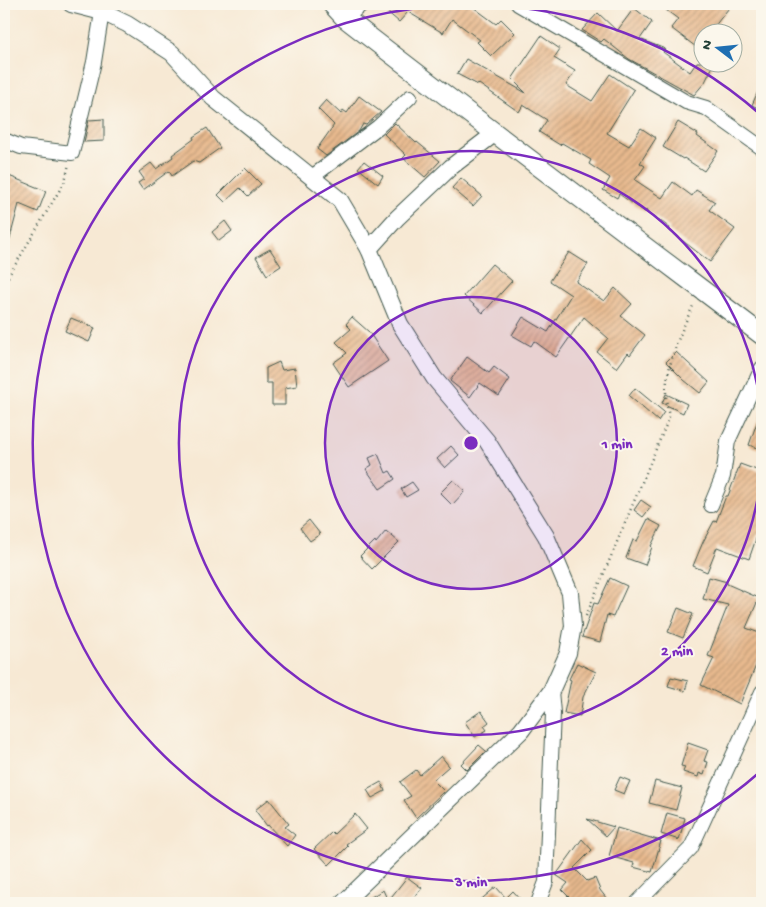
<svg xmlns="http://www.w3.org/2000/svg" width="766" height="907" font-family="'Gochi Hand',sans-serif">
	<style>
		.building { fill: url(#building-hatch) }
		.lines { fill: none; stroke-linecap: round; stroke-linejoin: round }
		.minor-casing { stroke: #3f574c; stroke-width: 16 }
		.tertiary-casing { stroke: #3f574c; stroke-width: 18 }
		.secondary-casing { stroke: #3f574c; stroke-width: 21 }
		.path { stroke: #3f574c; stroke-width: 2.5; stroke-dasharray: 1 4; stroke-linecap: butt }
		.minor { stroke: #fff; stroke-width: 14 }
		.tertiary { stroke: #fff; stroke-width: 16 }
		.secondary { stroke: #fff; stroke-width: 19 }
		.ring { fill: none; stroke: #7b2cbf; stroke-width: 2.5 }
		.centre { fill: #7b2cbf; stroke: #fbf7ec; stroke-width: 2.5 }
		.ring-label { font-size: 15px; text-anchor: middle; font-weight: bold; fill: #7b2cbf; stroke: #fbf7ec; stroke-width: 4; stroke-linejoin: round; paint-order: stroke }
	</style>
	<defs>
		<pattern id="building-hatch" width="6" height="6" patternUnits="userSpaceOnUse" patternTransform="scale(1.25)"><rect width="6" height="6" fill="#e8b98e"/><path d="M-1 1l2-2M0 6l6-6M5 7l2-2" fill="none" stroke="#bb9875"/></pattern>
	</defs>
	<rect width="100%" height="100%" fill="#fbf7ec"/>
	<filter id="ink" filterUnits="userSpaceOnUse"><feTurbulence type="fractalNoise" baseFrequency=".02" numOctaves="2"/><feDisplacementMap in="SourceGraphic" scale="10" xChannelSelector="R" yChannelSelector="G"/><feConvolveMatrix kernelMatrix="1 2 1 2 8 2 1 2 1" color-interpolation-filters="sRGB"/></filter>
	<filter id="wash" filterUnits="userSpaceOnUse"><feTurbulence type="fractalNoise" baseFrequency=".0096" numOctaves="4" result="noise"/><feDisplacementMap in="SourceGraphic" scale="20" xChannelSelector="R" yChannelSelector="G"/><feGaussianBlur stdDeviation="1.12" result="paint"/><feColorMatrix in="noise" values="0 0 0 0 0 0 0 0 0 0 0 0 0 0 0 0 0 1.4 0 .05"/><feComposite in="paint" operator="in"/></filter>
	<g filter="url(#wash)">
		<rect width="100%" height="100%" fill="#f7e9d4"/>
		<g id="blocks">
			<g class="building">
				<path d="M378,4H469L496,24L501,19L515,33L491,56L477,42L480,40L452,19L443,33L408,12L399,22Z"/>
				<path d="M671,4H732L710,32H704V53L671,28L678,19L666,10Z"/>
				<path d="M634,8L652,22L640,39L665,49L663,52L690,72L697,62H715L705,82L694,95L629,59L604,39L601,42L582,30L598,13L617,31Z"/>
				<path d="M541,36L560,49L554,58L575,71L566,85L592,101L610,74L634,90L607,133L629,146L641,128L656,138L640,163L645,166L635,180L662,198L673,182L692,196L696,190L715,202L709,210L735,229L710,262L669,230L670,228L646,210L645,212L619,194L617,198L603,190L610,178L589,164L591,160L562,143L560,145L539,132L547,120L523,105L519,112L479,84L478,85L457,74L466,59L526,93L512,79Z"/>
				<path d="M762,82V110L752,105Z"/>
				<path d="M359,96L381,112L366,125L363,124L359,131L326,156L317,149L334,125L318,109L326,100L341,114L343,110L347,113Z"/>
				<path d="M104,119V141L84,142L89,120Z"/>
				<path d="M678,122L698,134L697,136L718,151L704,171L684,158L683,159L663,147Z"/>
				<path d="M395,123L416,143L417,142L440,161L425,177L403,158L406,155L384,134Z"/>
				<path d="M207,128L220,148L199,163L193,161L172,176L169,171L143,190L138,183L144,179L139,172L151,163L156,169L173,157L172,155L194,139L193,137Z"/>
				<path d="M364,161L383,176L378,184L358,168Z"/>
				<path d="M245,168L261,184L248,196L240,188L225,202L218,195Z"/>
				<path d="M4,174L46,191L38,212L19,204L7,249H4Z"/>
				<path d="M461,178L482,196L473,206L452,188Z"/>
				<path d="M225,221L232,231L219,241L212,232Z"/>
				<path d="M270,249L281,266L267,275L256,257Z"/>
				<path d="M569,252L588,264L576,282L604,301L615,288L632,304L621,316L645,335L630,355L628,353L617,368L597,352L608,338L584,317L556,357L534,341L531,346L512,335L523,317L548,332L571,295L550,281Z"/>
				<path d="M492,264L512,281L483,313L464,296Z"/>
				<path d="M352,317L369,332L388,361L349,387L333,363L347,353L336,342L351,329L346,324Z"/>
				<path d="M71,318L95,328L89,342L65,331Z"/>
				<path d="M676,352L709,382L700,393L684,380L666,362Z"/>
				<path d="M467,357L489,373L494,367L510,379L499,396L480,383L470,397L450,381Z"/>
				<path d="M279,362L282,370L295,368L297,386L285,388V405H272V383H266V368Z"/>
				<path d="M635,388L664,412L658,421L629,396Z"/>
				<path d="M666,394L687,404L683,413L662,403Z"/>
				<path d="M761,411H762V450L749,445Z"/>
				<path d="M451,446L459,455L445,468L437,459Z"/>
				<path d="M378,454L386,473L390,471L395,479L380,489L366,469L372,465L369,458Z"/>
				<path d="M740,464L762,472V535L758,533L749,559L717,547L707,572L693,566L703,542L714,521L716,522L726,496H728Z"/>
				<path d="M453,480L465,491L452,505L440,493Z"/>
				<path d="M412,482L418,490L406,497L401,489Z"/>
				<path d="M641,500L651,507L643,517L634,510Z"/>
				<path d="M648,519L661,526L651,546L652,547L645,565L626,558L633,540L637,541Z"/>
				<path d="M309,520L320,534L310,541L300,528Z"/>
				<path d="M386,531L399,542L372,569L360,556L375,541L376,543Z"/>
				<path d="M709,577L727,582V584L759,598L746,628L762,634V651L740,704L701,685L714,658L708,656L728,605L703,599Z"/>
				<path d="M610,578L627,586L613,617L607,615L600,642L582,637L594,603L598,604Z"/>
				<path d="M678,608L693,614L683,638L668,632Z"/>
				<path d="M577,663L596,672L583,697L580,716L564,713L571,680L569,679Z"/>
				<path d="M671,677L688,681L685,691L668,686Z"/>
				<path d="M481,711L489,722L484,726L487,730L475,737L465,722Z"/>
				<path d="M688,743L708,750L704,761L708,762L704,775L699,773L698,777L683,772L685,767L681,766Z"/>
				<path d="M479,745L486,751L467,770L461,764Z"/>
				<path d="M441,756L449,766L433,780L444,791L416,818L404,800L411,796L400,782L416,770L420,775Z"/>
				<path d="M620,777L630,781L624,794L614,790Z"/>
				<path d="M655,781L682,788L676,810L649,803Z"/>
				<path d="M381,782L385,791L372,798L367,790Z"/>
				<path d="M269,799L289,824L285,827L295,835L287,846L268,825L267,826L255,810Z"/>
				<path d="M667,813L685,818L679,840L661,834Z"/>
				<path d="M355,814L367,829L346,844L348,846L329,865L314,849L332,832L334,834Z"/>
				<path d="M587,819L614,827L606,836Z"/>
				<path d="M617,828L661,841L652,872L633,867L634,863L609,856Z"/>
				<path d="M582,839L592,850L574,868L587,881L595,878L600,890L610,903H575L562,890L568,883L556,875Z"/>
				<path d="M407,877L422,888L410,903H361L383,890L388,901Z"/>
				<path d="M496,887L506,898L513,891L524,903H477Z"/>
			</g>
		</g>
	</g>
	<g filter="url(#ink)">
		<use href="#blocks" fill-opacity="0" stroke="#3f574c" stroke-width="1"/>
		<g class="lines">
			<defs>
				<g id="minor">
					<path d="M518,4L686,102L706,108L762,148"/>
					<path d="M345,18L362,4"/>
					<path d="M4,140L21,147L72,153L94,62L102,12L104,4"/>
					<path d="M312,177L378,127L410,97"/>
					<path d="M711,505L723,476L728,441L762,368"/>
					<path d="M538,903L546,882L551,759L553,713L551,691"/>
					<path d="M637,903L691,848L762,692"/>
				</g>
				<g id="tertiary">
					<path d="M71,4L102,12L127,24L172,53L213,98L340,200L369,249L400,324L434,378L487,441L546,536L570,593L573,626L568,653L551,691L521,731L343,903"/>
					<path d="M369,249L397,218L451,167L494,134"/>
				</g>
				<path id="secondary" d="M332,4L345,18C483,125 623,230 762,335"/>
			</defs>
			<use href="#minor" class="minor-casing"/>
			<use href="#tertiary" class="tertiary-casing"/>
			<use href="#secondary" class="secondary-casing"/>
			<g class="path">
				<path d="M8,277L65,181L69,164"/>
				<path d="M586,616L669,418C668,410 666,402 666,394C666,366 682,328 694,304"/>
			</g>
			<use href="#minor" class="minor"/>
			<use href="#tertiary" class="tertiary"/>
			<use href="#secondary" class="secondary"/>
		</g>
	</g>
	<circle cx="471" cy="443" r="146" fill="#7b2cbf" fill-opacity=".12"/>
	<g class="ring">
		<circle cx="471" cy="443" r="146"/>
		<path d="M762 466A292 292 0 1 1 762 420"/>
		<path d="M761 771A438 438 0 1 1 761 115"/>
	</g>
	<circle cx="471" cy="443" r="8" class="centre"/>
	<g class="ring-label">
		<text x="617" y="448">1 min</text>
		<text x="677" y="655">2 min</text>
		<text x="471" y="886">3 min</text>
	</g>
	<rect width="766" height="907" fill="none" stroke="#fbf7ec" stroke-width="20"/>
	<g transform="translate(718 48) rotate(286)"><circle r="24" fill="#fbf7ec" stroke="#a3ada2"/>
	<path d="M0-4L9 19L0 12L-9 19Z" fill="#1f6fb2"/>
	<text y="-8" font-size="14" font-weight="bold" text-anchor="middle" fill="#1f3d34">N</text>
	</g>
</svg>
